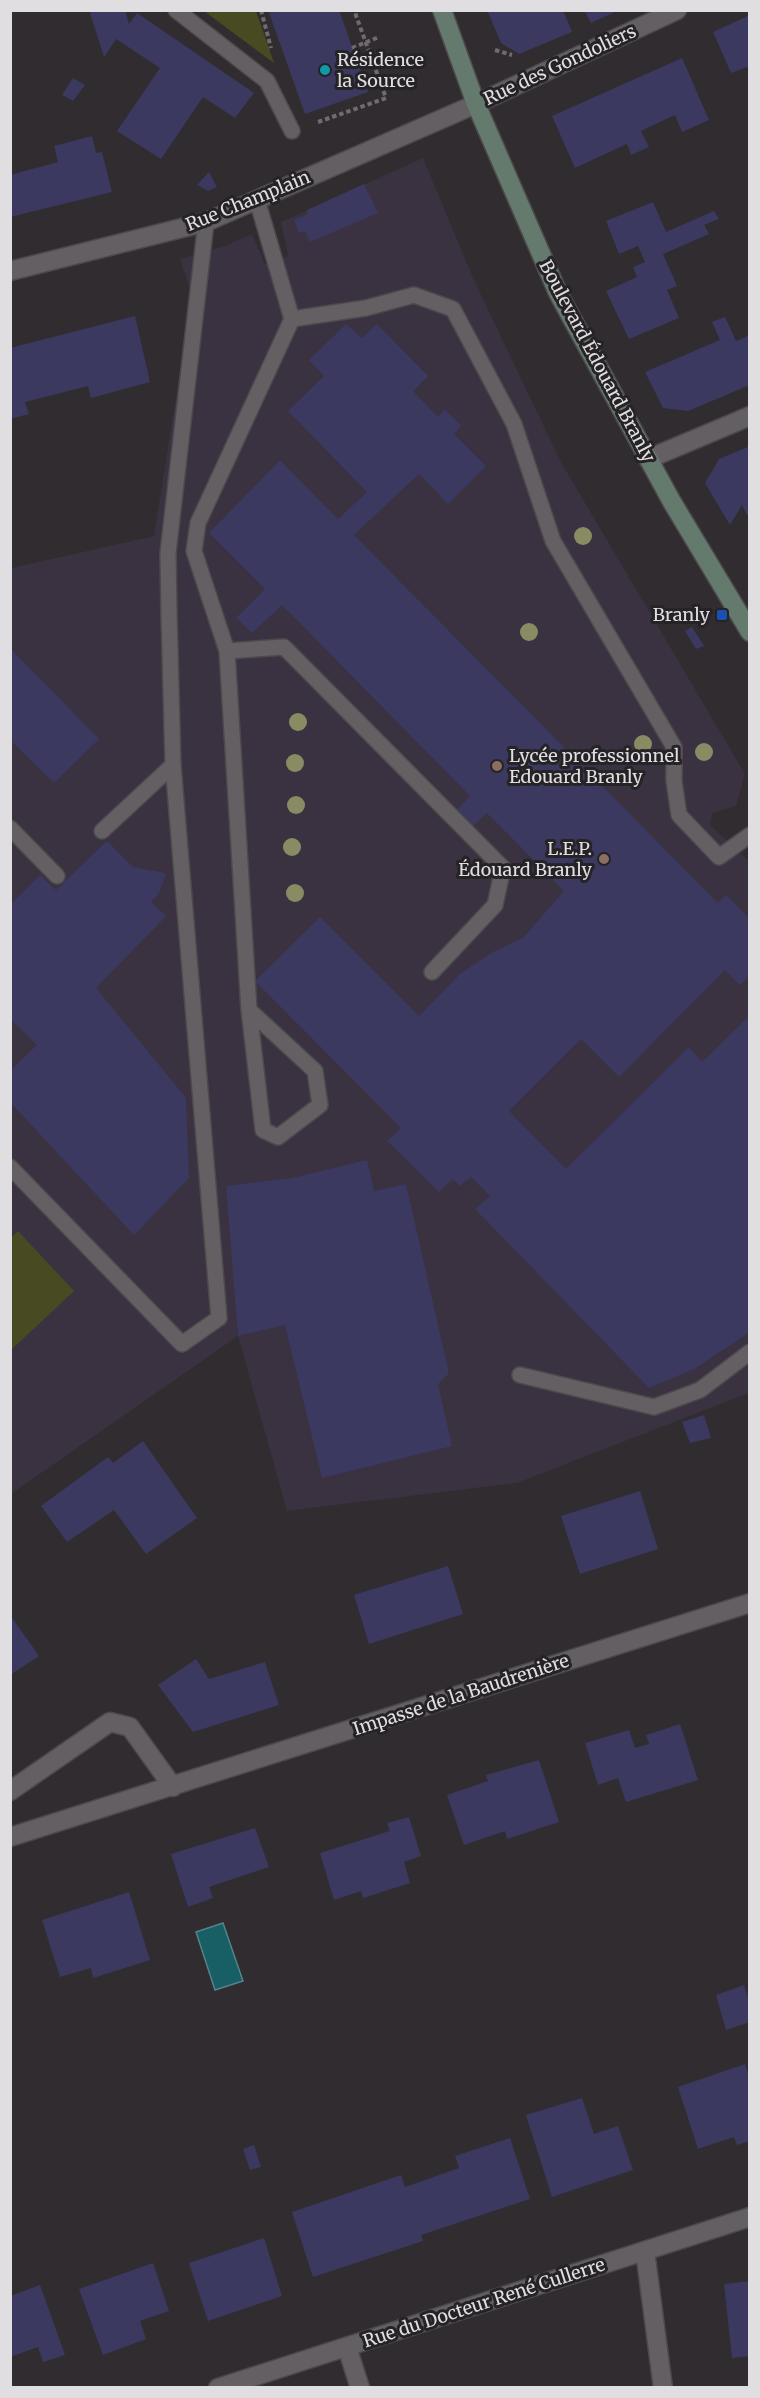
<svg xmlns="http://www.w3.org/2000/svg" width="760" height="2398" font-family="Merriweather,serif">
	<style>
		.education { fill: #3a3141 }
		.green { fill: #484b22 }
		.water { fill: #175e65; stroke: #54848a; stroke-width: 1.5 }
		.building { fill: #3b3960 }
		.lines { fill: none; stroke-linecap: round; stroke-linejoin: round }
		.lane-casing { stroke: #4c494c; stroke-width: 18 }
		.street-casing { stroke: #4c494c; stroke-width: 21 }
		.secondary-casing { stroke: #4c494c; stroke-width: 21 }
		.path { stroke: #6f6b6f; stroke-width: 4; stroke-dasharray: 4.5 3; stroke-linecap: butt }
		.lane { stroke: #635f63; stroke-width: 15 }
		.street { stroke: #635f63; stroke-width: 18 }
		.secondary { stroke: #647a6c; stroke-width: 18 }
		.tree { fill: #898b63 }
		.culture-dot { fill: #0f9aa8; stroke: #262326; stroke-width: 2 }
		.transit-dot { fill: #1a4fb4; stroke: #262326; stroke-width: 2 }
		.education-dot { fill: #8d6e63; stroke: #262326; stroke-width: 2 }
		.labels { text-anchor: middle; stroke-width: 6; stroke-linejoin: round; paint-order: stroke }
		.poi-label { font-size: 18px; fill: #e1dee1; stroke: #262326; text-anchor: start }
		.street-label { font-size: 18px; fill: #e1dee1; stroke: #262326 }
	</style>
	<rect width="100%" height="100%" fill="#302c30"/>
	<path class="education" d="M423,158L474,280L561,462L745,774L736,806L712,813L710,825L749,861V1393L517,1483L287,1511L238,1336L11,1494V568L154,536L192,295L180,259L225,246L252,234L265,264L288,256L281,222Z"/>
	<g class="green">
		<path d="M204,11H256L274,63Z"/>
		<path d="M18,1231L74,1291L11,1350V1238Z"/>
	</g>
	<path class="water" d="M223,1923L243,1981L215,1990L196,1932Z"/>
	<g class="building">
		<path d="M89,10H125L129,24L137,13L254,93L235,118L203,97L161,159L117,131L160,68L116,39L104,57Z"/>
		<path d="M268,10H339L368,92L305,114Z"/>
		<path d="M487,10H563L572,32L519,54L501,43Z"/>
		<path d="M584,10H619L591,23Z"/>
		<path d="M750,15V66L731,73L713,32Z"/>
		<path d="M682,58L709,120L682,132L675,115L641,131L649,147L631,155L627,144L575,168L552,116Z"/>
		<path d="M73,78L85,85L73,101L62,95Z"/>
		<path d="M92,136L96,153L102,152L112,192L10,217V175L58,162L54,146Z"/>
		<path d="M209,172L217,187L208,191L197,185Z"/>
		<path d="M364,184L378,213L310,242L305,231L299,233L294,220L308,214L307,210Z"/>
		<path d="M653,202L666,232L714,211L719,219L704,225L709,234L663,254L677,286L667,290L679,318L629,339L606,291L637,277L633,267L645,262L638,246L619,254L606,221Z"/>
		<path d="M135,316L150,382L91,398L88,386L25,402L29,414L10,419V348Z"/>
		<path d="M725,317L736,341L750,335V385L688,411L663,408L645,372L720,340L712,322Z"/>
		<path d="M346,324L362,338L377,324L428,376L413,391L438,417L445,409L461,426L454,434L486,466L448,504L419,474L354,535L718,903L726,895L750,919V975L740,985L725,970L619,1077L581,1039L509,1111L566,1169L689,1047L702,1062L750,1015V1332L694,1369L649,1388L475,1209L490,1196L471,1177L460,1186L453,1179L439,1192L387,1141L401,1128L255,981L320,917L419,1016L461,973L493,952L523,938L564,891L487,813L472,827L456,811L470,796L282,605L252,633L236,618L265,589L209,533L280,460L338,519L367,492L288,411L324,376L309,360Z"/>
		<path d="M750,446V514L747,515L742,505L730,525L705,483L719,459Z"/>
		<path d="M692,627L704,646L696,649L685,631Z"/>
		<path d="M10,648L99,739L54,783L10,740Z"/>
		<path d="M107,841L133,867L166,873L159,893L151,902L166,916L96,988L186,1098L189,1178L134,1235L10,1102V1071L37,1045L10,1019V905L40,875L56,890Z"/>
		<path d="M367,1160L374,1191L406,1184L449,1373L438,1384L452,1446L322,1478L285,1325L238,1336L226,1186L292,1178Z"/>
		<path d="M704,1415L711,1438L690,1443L682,1422Z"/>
		<path d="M143,1441L197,1518L146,1554L114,1510L67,1542L41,1506L108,1457L113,1463Z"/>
		<path d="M640,1491L658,1549L580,1574L561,1516Z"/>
		<path d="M448,1566L463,1614L369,1644L354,1595Z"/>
		<path d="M10,1615L39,1656L10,1675Z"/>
		<path d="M196,1659L209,1679L265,1662L279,1705L193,1732L158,1685Z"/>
		<path d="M680,1724L698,1780L626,1802L618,1778L598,1785L585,1743L629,1730L635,1748L649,1744L646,1735Z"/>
		<path d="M539,1760L559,1822L507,1839L505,1831L464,1845L447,1795L488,1781L486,1775Z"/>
		<path d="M409,1817L421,1856L404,1862L410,1883L363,1898L361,1891L334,1900L320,1853L390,1831L387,1823Z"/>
		<path d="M255,1828L269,1867L209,1887L213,1898L188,1907L171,1854Z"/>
		<path d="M129,1892L150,1960L93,1978L91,1968L60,1977L42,1920Z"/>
		<path d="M744,1985L750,2003V2022L726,2030L716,1995Z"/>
		<path d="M745,2064L750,2079V2141L737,2145L734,2137L698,2149L678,2087Z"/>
		<path d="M582,2098L594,2134L618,2126L633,2170L552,2197L526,2115Z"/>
		<path d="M510,2138L530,2199L421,2235L423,2241L313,2277L292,2212L401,2175L405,2187L459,2168L455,2156Z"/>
		<path d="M254,2145L261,2167L250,2170L243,2149Z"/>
		<path d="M264,2238L282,2296L208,2321L189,2263Z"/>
		<path d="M153,2263L169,2311L140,2321L146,2339L103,2355L79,2289Z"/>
		<path d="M750,2281V2356L732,2358L724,2284Z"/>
		<path d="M40,2285L65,2355L43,2362L38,2347L10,2357V2296Z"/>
	</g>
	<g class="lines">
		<defs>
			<g id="lane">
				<path d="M176,10L267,81L292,131"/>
				<path d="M292,319L366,308L414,295L453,309L514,424L553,541L674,747V781L679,815L719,857L750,835"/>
				<path d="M227,651L284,647L503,868L495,905L432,972"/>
				<path d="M10,828L57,876"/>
				<path d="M102,831L173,765"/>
				<path d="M249,1010L315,1071L320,1105L278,1137L263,1130L249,1010L227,651L194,551L198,523L292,319L257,200"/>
				<path d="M10,1167L182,1344L219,1318L173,765L169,614L168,553L206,222"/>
				<path d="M520,1375L654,1407L700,1390L750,1352"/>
			</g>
			<g id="street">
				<path d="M10,271L206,222L476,104L677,10"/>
				<path d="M648,459L750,416"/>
				<path d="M10,1791L110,1722L130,1727L173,1787"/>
				<path d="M10,1837L750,1603"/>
				<path d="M645,2251L663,2388"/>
				<path d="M347,2347L360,2388"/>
				<path d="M218,2388L750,2217"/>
			</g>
			<path id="secondary" d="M442,10L476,104L558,293L672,502L750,632"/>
		</defs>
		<use href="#lane" class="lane-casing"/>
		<use href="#street" class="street-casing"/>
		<use href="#secondary" class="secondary-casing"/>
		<g class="path">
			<path d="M261,10L271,48"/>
			<path d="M352,48L379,37"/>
			<path d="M495,50L512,55"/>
			<path d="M318,122L386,98L354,10"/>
		</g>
		<use href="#lane" class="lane"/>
		<use href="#street" class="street"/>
		<use href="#secondary" class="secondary"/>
	</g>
	<g class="tree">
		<circle cx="583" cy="536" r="9"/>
		<circle cx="529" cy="632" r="9"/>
		<circle cx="298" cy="722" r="9"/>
		<circle cx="643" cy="744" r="9"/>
		<circle cx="704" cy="752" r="9"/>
		<circle cx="295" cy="763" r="9"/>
		<circle cx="296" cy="805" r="9"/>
		<circle cx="292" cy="847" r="9"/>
		<circle cx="295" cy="893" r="9"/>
	</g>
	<circle class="culture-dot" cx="325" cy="70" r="6"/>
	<rect class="transit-dot" x="716" y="609" width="12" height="12" rx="3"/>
	<g class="education-dot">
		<circle cx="497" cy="766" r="6"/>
		<circle cx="604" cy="859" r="6"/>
	</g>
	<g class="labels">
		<g class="poi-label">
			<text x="337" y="66">Résidence<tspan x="337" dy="21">la Source</tspan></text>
			<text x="710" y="621" text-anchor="end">Branly</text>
			<text x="509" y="762">Lycée professionnel<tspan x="509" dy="21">Edouard Branly</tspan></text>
			<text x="592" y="855" text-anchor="end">L.E.P.<tspan x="592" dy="21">Édouard Branly</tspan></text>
		</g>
		<g class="street-label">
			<text transform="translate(560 65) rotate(-25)" y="6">Rue des Gondoliers</text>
			<text transform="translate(248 201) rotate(-22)" y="6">Rue Champlain</text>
			<text transform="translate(597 361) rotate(62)" y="6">Boulevard Édouard Branly</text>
			<text transform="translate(461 1695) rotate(-18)" y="6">Impasse de la Baudrenière</text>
			<text transform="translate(484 2303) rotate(-18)" y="6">Rue du Docteur René Cullerre</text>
		</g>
	</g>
	<rect width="760" height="2398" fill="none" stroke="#e1dee1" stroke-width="24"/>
</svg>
